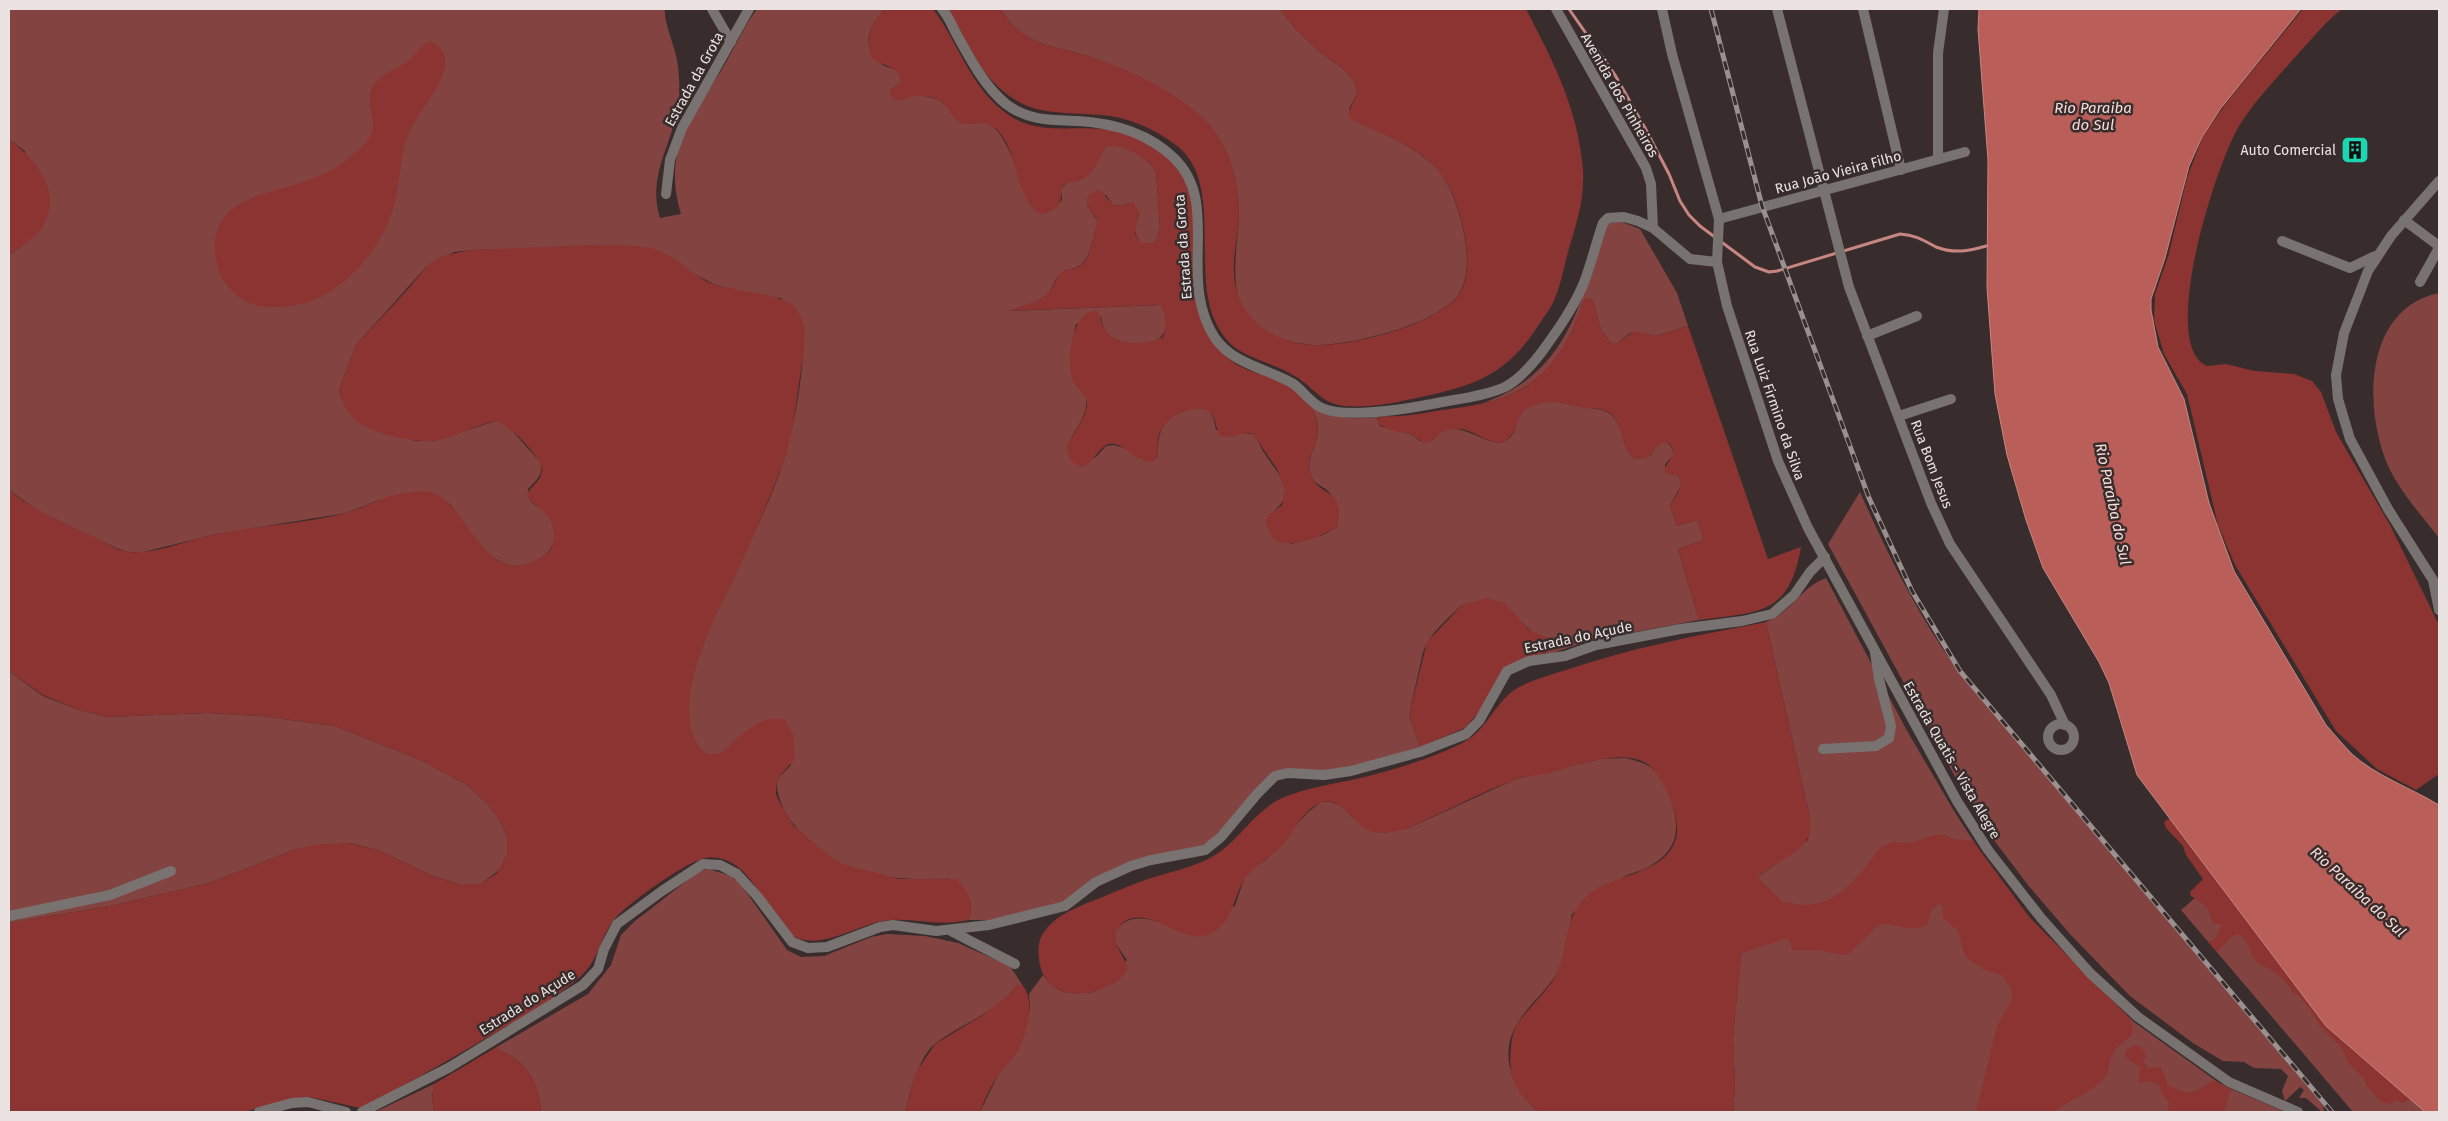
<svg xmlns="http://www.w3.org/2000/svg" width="2448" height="1121" font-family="'Fira Sans',sans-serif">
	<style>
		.green { fill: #834441 }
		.forest { fill: #8b3432 }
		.water { fill: #ba5e59; stroke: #c88682 }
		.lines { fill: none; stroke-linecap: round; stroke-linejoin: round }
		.stream { stroke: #c88682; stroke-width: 3 }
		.minor { stroke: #787271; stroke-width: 10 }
		.tertiary { stroke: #787271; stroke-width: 10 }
		.rail-casing { stroke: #99908f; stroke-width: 5 }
		.rail { stroke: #382d2c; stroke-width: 3; stroke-dasharray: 9; stroke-linecap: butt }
		.labels { text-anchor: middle; stroke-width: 5; stroke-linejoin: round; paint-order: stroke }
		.street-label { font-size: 14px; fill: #eae3e2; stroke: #382d2c }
		.poi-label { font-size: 14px; fill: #eae3e2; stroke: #382d2c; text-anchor: end }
		.water-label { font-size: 15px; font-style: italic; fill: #f7dcd9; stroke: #382d2c }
	</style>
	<rect width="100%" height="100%" fill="#382d2c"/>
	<g class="green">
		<path d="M9,9H665C663,20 675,47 677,60C679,73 680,86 679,99C675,142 646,173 660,218L681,214C662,151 691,120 722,69C734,49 743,28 757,9H885C867,27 860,48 883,65C887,68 893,68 897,71C901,74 901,78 901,82L890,91L908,96H925L939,100L970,124C975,123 980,121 985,122C1007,127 1021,186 1031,206L1051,211L1062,200L1061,188L1068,182L1078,180L1107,146C1124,143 1147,158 1156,171L1160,228L1156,241L1153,243H1141C1133,233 1134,226 1139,215L1129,203L1122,206L1113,205L1106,195L1087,205L1098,222C1092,236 1092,259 1077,267C1071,270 1065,268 1060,274C1055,278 1054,286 1050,291C1040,303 1023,306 1009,311L1161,305C1185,353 1119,350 1106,332C1103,327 1102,322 1101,317L1076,324C1071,344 1068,382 1086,396C1089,410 1079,426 1071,438L1095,458L1106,446L1114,445L1157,458C1159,449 1157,440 1161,431C1167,416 1195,400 1210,412C1214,417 1215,425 1216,430L1253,434C1259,441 1260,447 1265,454C1281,479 1300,492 1268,516L1291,544L1323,535L1337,527C1339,516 1337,500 1328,491C1322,485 1314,485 1311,475C1304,449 1331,436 1309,404C1336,418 1349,420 1379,417L1377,419L1380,426L1413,435L1420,441L1433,440C1450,414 1478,441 1499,443C1521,436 1511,425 1522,412C1538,392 1570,406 1588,408C1596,409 1604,409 1610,414C1625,424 1620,450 1636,459L1650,456C1652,453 1654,448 1657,445C1666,437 1674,446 1673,456L1665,464V471L1679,476L1682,484L1670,505L1677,526L1697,520L1704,540L1678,549L1699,620L1592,640L1546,655V637L1533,633L1523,623L1462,605C1447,619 1430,633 1423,652L1409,715L1420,747L1342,770H1282C1256,796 1230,832 1197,848L1128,862L1065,901L996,920H968C976,905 967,886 952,879C949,878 909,880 900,878C885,877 858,871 844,865C816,853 774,813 777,780L791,765L759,723L722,753C710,757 703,754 696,743C686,727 687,702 691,684C709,609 759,537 783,463C796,422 804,370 804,328L781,298L749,294L716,285L638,246L470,250L454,252L427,266L356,345L339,390L342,400L373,429L416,441H434L496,421L505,423L540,462C544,475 536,480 528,489C528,492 529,498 530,500C539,512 551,506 554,529C556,542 551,551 541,558C499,587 470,531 450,504L379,500L346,513L217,534L143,552H127L114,547L40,512L9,490V255L23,245L44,224L25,151L9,139Z"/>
		<path d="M1000,9H1280C1290,23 1303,38 1317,49C1330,61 1357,73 1357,94L1349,109V116C1354,121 1362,122 1369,126C1390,136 1428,155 1441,173C1459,200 1477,262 1460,292C1442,324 1349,346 1313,345C1300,344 1285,341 1273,335C1220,310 1238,258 1239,213C1239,185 1231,154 1214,131C1192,99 1123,67 1085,55C1047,44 1025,46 1000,9Z"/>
		<path d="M1622,222L1640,229L1677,293L1688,326L1655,336L1637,332L1630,333L1618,343H1611L1601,330L1593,301L1586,298C1579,309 1576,325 1569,337C1550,374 1521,396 1480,404C1565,376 1580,307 1604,230L1608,223Z"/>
		<path d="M2439,293V538C2422,516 2403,495 2390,470C2363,413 2362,309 2439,293Z"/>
		<path d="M1860,492C1887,553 1917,614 1957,669L2323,1105L2324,1110L2322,1112L2306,1098H2299L2304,1090L2300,1087L2285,1101L2282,1091L2288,1076L2281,1069L2254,1068L2244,1062L2223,1061L2193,1043L2130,996L2069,933L2028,885L1990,835L1964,793L1828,544Z"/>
		<path d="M1826,578L1906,729L1954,811L1996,876L2030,918L2089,980L2134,1022L2222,1085L2285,1112H1733L1735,1087L1733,1038L1743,932L1758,877L1808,840L1810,818L1766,622C1793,611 1801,587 1826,578Z"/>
		<path d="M9,671L43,696L79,710L107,717L207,713L261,716L335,726L421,760L467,785L488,804L501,822L507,838V855L499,870L481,884H459L433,876L378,850L350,843L296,849L209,883L115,905L9,923Z"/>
		<path d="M1625,758C1649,763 1660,770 1669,794C1681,828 1680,850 1647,868C1639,872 1629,873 1622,878C1604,888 1588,902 1572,914C1568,934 1567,959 1555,976C1545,992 1529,1005 1519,1021C1497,1054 1512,1088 1538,1112H980L998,1075L1018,1050L1024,1034L1030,1009L1029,994L1043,975C1058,996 1070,994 1094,992L1127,960L1116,944V930C1131,910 1158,920 1176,930L1235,906L1244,879L1252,869L1268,858L1307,813L1321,802H1331L1342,806L1352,817L1383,833L1409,828L1516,779L1601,759Z"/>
		<path d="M709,869L731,876L740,883L787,950L801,957L824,956L871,937L887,934L925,936L958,943L1010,966L1023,986L1017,985C997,1013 962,1023 936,1043C918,1057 911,1091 905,1112H541C540,1081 524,1059 495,1048L588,994L611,965L621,935L635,921L689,879L700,871Z"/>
		<path d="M2216,880L2326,1026L2425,1112H2353L2181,910Z"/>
		<path d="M434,1084L432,1097L434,1112H375Z"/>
	</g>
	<g class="forest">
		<path d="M885,9H933C959,43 971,90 1009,115C1037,135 1072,126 1104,129C1121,130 1136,137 1150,145C1156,149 1164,152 1169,157C1197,188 1194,221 1195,260C1195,268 1193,278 1195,286C1197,296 1220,348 1226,355C1242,378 1297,374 1313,410C1327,440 1304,451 1311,475C1318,498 1346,485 1337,527C1319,537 1294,549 1274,540L1265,522L1268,516L1282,505L1285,490L1277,469L1253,434C1241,430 1232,441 1220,436C1216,429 1216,421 1212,414C1208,409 1200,408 1194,409C1178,411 1160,423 1158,440C1157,449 1160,455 1153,462C1135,464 1123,438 1106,445C1098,450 1093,462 1083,467C1072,464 1067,457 1067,445C1074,433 1086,418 1087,404C1088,393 1074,389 1072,378C1067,360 1071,310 1097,311C1101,318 1102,326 1107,332C1118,347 1148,345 1163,337C1168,326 1166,315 1161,305L1006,311C1021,307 1040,303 1051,290C1055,285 1056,278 1060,273C1066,268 1072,270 1078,267C1092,259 1092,236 1098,222C1094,212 1084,207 1088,196L1096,190L1101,191L1113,205L1122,206L1133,202L1139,211L1135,234L1141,243H1153L1156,241L1160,228L1156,171C1147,158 1124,144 1107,146C1099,157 1096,171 1083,179C1075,183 1067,180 1061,188C1062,203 1058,212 1040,214C1014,196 1019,156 1000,133C984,113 969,132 955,119C951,115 949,110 946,106C934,93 914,94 899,101L892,98L890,91L901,82C902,67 881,66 872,58C865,38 870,23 885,9Z"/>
		<path d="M948,9H1000C1025,46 1047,44 1085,55C1126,68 1170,88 1202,117C1227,139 1239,179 1239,212C1239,232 1233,252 1234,272C1235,315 1271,343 1312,345C1349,347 1439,325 1460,293C1478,264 1459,195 1439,171C1421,147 1375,132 1349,118V111L1357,94C1357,73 1330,61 1317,49C1303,38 1290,23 1280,9H1526C1554,63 1578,109 1583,170C1585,199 1576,225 1568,252C1564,267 1561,284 1555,298C1552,307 1545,315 1540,323C1505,378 1472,386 1412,399C1388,404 1358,410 1335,404C1323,401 1315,391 1306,384C1285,366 1259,363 1237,349C1227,342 1220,332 1215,321C1191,270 1224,182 1177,146C1155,129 1129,117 1101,115C1071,112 1040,116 1014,99C982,79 965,42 948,9Z"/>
		<path d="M2303,9H2342C2325,22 2312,39 2297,55C2277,78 2255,100 2239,126C2218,160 2157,344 2207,366L2226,364L2255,371L2294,374L2312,381L2321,392L2336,432L2390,525L2439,625V774L2416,790L2377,769L2336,731L2235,565L2218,525L2187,394L2164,354L2154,320L2155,294L2168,257L2187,178L2203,136L2227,102Z"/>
		<path d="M430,41C471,60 418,108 409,133C400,155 401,178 395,201C386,242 353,283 314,300C297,307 270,310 252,304C236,298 221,282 217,265C203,198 265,196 309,180C332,172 351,159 367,141C382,124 362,103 373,86C381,73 396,70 408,61C416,55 420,45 430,41Z"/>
		<path d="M9,139C34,158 63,191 44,225C36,238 21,246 9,255Z"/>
		<path d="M591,245C618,246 649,242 672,257C687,267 699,280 716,285C735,291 780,294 792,305C810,321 804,349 801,370C796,402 794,435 782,466C769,500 755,533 740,566C719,611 683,672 690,722C692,740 701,760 722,753C737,738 762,712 785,720L793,735L795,758L777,780L776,794L780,803L794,826L832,858L845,865L900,879H956C967,888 976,905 968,920C938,928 908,915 878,922C853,928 821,949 795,937C789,934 785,928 781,923C760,899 745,853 706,858C688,860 624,906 613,921C600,939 598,961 581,976C551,1002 516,1021 483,1040C442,1064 402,1087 360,1108L310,1097L292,1099L244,1112H9V923L115,905L209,883L296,849L321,844L349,843L378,850L433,876L459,884H481L497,873L507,855V838L501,822L488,804L467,785L421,760L335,726L261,716L207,713L107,717L79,710L43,695L12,673L9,671V490C35,512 67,524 98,539C108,544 118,551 129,552C158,554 190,539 218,534C260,525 304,524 345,513C365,508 384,495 406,493C417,492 429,489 439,495C474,519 489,594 546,554C554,549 555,536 553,527C549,508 530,507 527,493L540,478L542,469C538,454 510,425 496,421C475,425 454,438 433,441C414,443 369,433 355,420C346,411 342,401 339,390L356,345L409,288L427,266L442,256L470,250Z"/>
		<path d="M1586,298H1591L1593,301L1601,330L1611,343H1618L1634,331L1655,336L1688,326L1768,559L1801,547C1789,616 1759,612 1699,620L1678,549L1704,540L1697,520L1677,526L1670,505C1676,495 1684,487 1679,476L1668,474L1664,469L1673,455L1672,447L1669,443C1657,441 1655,452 1647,458L1636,459C1621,451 1624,428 1613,416C1606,408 1597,409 1588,408C1559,404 1554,395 1524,410C1514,423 1518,437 1499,443C1483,441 1470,427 1454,429C1438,430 1436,442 1424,443L1413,435L1391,430L1378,424V418C1385,415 1393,417 1400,416C1414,415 1428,412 1442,410C1501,402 1535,395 1568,339C1576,327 1578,310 1586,298Z"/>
		<path d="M1487,598L1505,603L1530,631L1546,637L1550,643L1549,652L1513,663L1480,711L1465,728L1420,747L1409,715L1427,642L1462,605Z"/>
		<path d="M1766,622L1810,818C1810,825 1811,835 1806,841C1796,856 1771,863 1758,878L1783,902C1790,902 1796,905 1802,905C1839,906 1861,874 1880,847L1893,842L1911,843L1934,835H1945L1953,839L1973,841L2030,918L2128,1016C2141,1041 2122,1037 2113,1054C2109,1060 2110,1069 2106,1076C2093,1093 2070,1099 2055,1112H1976L1997,1026L2012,999L2011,989L2002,975L1985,970L1969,960L1964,953L1958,931L1943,918V907L1940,903L1931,910L1927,925C1907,935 1896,921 1879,925L1851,952L1845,955L1816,950H1793L1788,938L1742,953L1733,1037L1735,1087L1733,1112H1538C1516,1092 1507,1077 1511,1047C1512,1037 1514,1027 1521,1019C1532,1004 1550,989 1558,971C1568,946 1565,915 1587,896C1611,873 1666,876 1676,838C1680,824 1672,800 1665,788C1660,778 1654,767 1644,762C1618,748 1571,768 1545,774C1535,776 1524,776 1515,780C1481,792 1442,813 1409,828C1396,831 1380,836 1368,830C1352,822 1341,795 1321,803C1303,809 1294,832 1283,845C1271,858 1253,865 1244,880C1232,901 1233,925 1207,935C1179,945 1141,895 1116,930V944L1128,967C1124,978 1115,984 1104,988C1075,1000 1043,994 1039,959C1038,950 1038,940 1044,932C1054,917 1071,910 1087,903C1106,896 1125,887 1145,880C1165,873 1188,869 1208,859C1237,845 1252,812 1282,798C1306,788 1334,784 1360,778C1391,771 1436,757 1464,742C1489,729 1495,699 1521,686C1535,679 1551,675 1566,670C1631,648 1698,635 1766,622Z"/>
		<path d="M2170,818L2326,1026L2410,1099L2403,1103L2395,1100L2392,1104L2381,1102L2366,1085L2365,1080L2348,1062L2341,1047L2320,1026L2309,1008L2298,995L2293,993C2289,984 2278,974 2269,968C2264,966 2259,966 2256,961C2248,952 2252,946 2241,935H2234L2217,952L2208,942L2215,939L2222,925L2213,923L2207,907L2191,896L2190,892L2203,879L2186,855L2183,846L2166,828L2164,822Z"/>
		<path d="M1017,984L1023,986C1036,1003 1027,1034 1017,1052C1011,1061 1003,1068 997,1077C990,1088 984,1100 980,1112H905L916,1072L935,1044L983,1015L1011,993Z"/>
		<path d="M2135,1045C2143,1047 2145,1051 2146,1058L2143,1060L2148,1068L2161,1067L2168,1085C2193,1097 2191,1094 2214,1080L2231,1089L2224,1112H2168L2169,1102L2162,1094L2159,1085L2149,1081L2139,1083L2140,1067L2125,1057L2126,1050Z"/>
		<path d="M495,1048C524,1059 540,1081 541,1112H434L432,1097L434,1084Z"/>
	</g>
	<path class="water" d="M1979,9H2301L2221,108L2202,137L2189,166L2165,258L2151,299V310L2158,347L2184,399L2209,503L2234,571L2326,725C2335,735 2343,745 2352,754C2376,776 2411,788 2439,805V1112H2425L2326,1026L2137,775L2109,683L2099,662L2043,568L2026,520L2007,455L1995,394L1987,288L1988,160L1978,29Z"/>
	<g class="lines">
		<path class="stream" d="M1569,9L1615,75L1645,128L1669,174L1680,201L1689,215L1700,226L1755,267L1769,272L1777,271L1900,234C1915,235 1923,240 1936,247C1954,254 1969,251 1986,246"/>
		<g class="minor">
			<path d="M712,9L731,42"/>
			<path d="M942,9C949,17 952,26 957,35C970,59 985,87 1006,104C1028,121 1052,120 1078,121C1113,123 1147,132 1174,158C1222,204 1176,279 1215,338C1233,364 1265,368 1292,383C1303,390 1310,403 1322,408C1347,419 1405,409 1432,404C1455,399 1483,397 1505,387C1520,379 1531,366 1541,353C1557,331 1572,310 1583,285C1591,265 1596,243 1603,223L1608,218L1624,217L1638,221L1653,228L1690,259L1717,262"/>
			<path d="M1556,9L1646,168L1651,184L1653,228"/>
			<path d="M1777,9L1849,287L1931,503L1950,544L2051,695L2065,725"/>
			<path d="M1863,9L1901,170"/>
			<path d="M1938,159V53L1944,9"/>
			<path d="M2439,181L2391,236L2368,271L2344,333L2336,375L2338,399L2350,439L2388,509L2433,580L2439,610"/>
			<path d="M666,194L670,160L682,128L749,9"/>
			<path d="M1719,219L1965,152"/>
			<path d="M2404,220L2439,246"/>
			<path d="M2282,241L2350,268L2375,256"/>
			<path d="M2420,282L2439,248"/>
			<path d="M1867,336L1917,316"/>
			<path d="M1899,416L1951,399"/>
			<circle cx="2061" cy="737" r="13"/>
			<path d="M1823,749L1876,746L1889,738L1891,726L1879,679L1875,653"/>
			<path d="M9,916L110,895L171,871"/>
			<path d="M951,931L1015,964"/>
			<path d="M259,1112L292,1103L308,1102L346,1112"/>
			<path d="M362,1112L450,1067L583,985L598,969L604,949L617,924L662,891L703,864L720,865L737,874L757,896L792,942L808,948L827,947L880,927L893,925L936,931L989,925L1065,906L1096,882L1131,866L1151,860L1205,850L1221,837L1257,794L1275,776L1288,773L1324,775L1351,771L1420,752L1466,734L1479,721L1507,671L1529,661L1565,656L1596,645L1680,629L1742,621L1772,614L1794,595L1810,572L1825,557"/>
		</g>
		<path class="tertiary" d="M1662,9L1672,54L1719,219L1717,262L1727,306L1778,461L1808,528L1957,801L1988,850L2041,918L2090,973L2138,1017L2229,1082L2298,1112"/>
		<defs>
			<path id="rail" d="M1711,9L1762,206L1869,498L1912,591L1960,671L2332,1112"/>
		</defs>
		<use href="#rail" class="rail-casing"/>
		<use href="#rail" class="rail"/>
	</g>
	<defs>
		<symbol id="building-square" viewBox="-11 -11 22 22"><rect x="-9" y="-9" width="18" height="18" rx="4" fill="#1cd5b1" stroke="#382d2c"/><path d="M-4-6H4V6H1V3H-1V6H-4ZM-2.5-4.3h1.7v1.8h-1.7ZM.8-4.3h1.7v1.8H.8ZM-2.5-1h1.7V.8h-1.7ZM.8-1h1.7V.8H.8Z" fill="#111"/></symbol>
	</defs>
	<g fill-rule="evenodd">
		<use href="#building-square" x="2339" y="134" width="32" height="32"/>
	</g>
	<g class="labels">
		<g class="street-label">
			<text transform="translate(694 79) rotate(-61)" y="5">Estrada da Grota</text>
			<text transform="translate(1620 95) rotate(60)" y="5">Avenida dos Pinheiros</text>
			<text transform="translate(1838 172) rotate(-15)" y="5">Rua João Vieira Filho</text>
			<text transform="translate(1183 247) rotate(-94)" y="5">Estrada da Grota</text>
			<text transform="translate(1775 405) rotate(71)" y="5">Rua Luiz Firmino da Silva</text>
			<text transform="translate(1932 464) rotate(69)" y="5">Rua Bom Jesus</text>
			<text transform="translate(1578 637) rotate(-12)" y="5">Estrada do Açude</text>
			<text transform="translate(1952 760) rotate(60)" y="5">Estrada Quatis - Vista Alegre</text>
			<text transform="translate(527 1002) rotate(-32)" y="5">Estrada do Açude</text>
		</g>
		<g class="poi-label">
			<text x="2336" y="155">Auto Comercial</text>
		</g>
		<g class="water-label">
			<text x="2093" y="113">Rio Paraiba<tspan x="2093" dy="17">do Sul</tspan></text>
			<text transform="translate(2113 504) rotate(78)" y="5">Rio Paraíba do Sul</text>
			<text transform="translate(2358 892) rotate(43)" y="5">Rio Paraíba do Sul</text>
		</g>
	</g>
	<rect width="2448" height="1121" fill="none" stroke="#eae3e2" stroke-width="20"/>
</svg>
